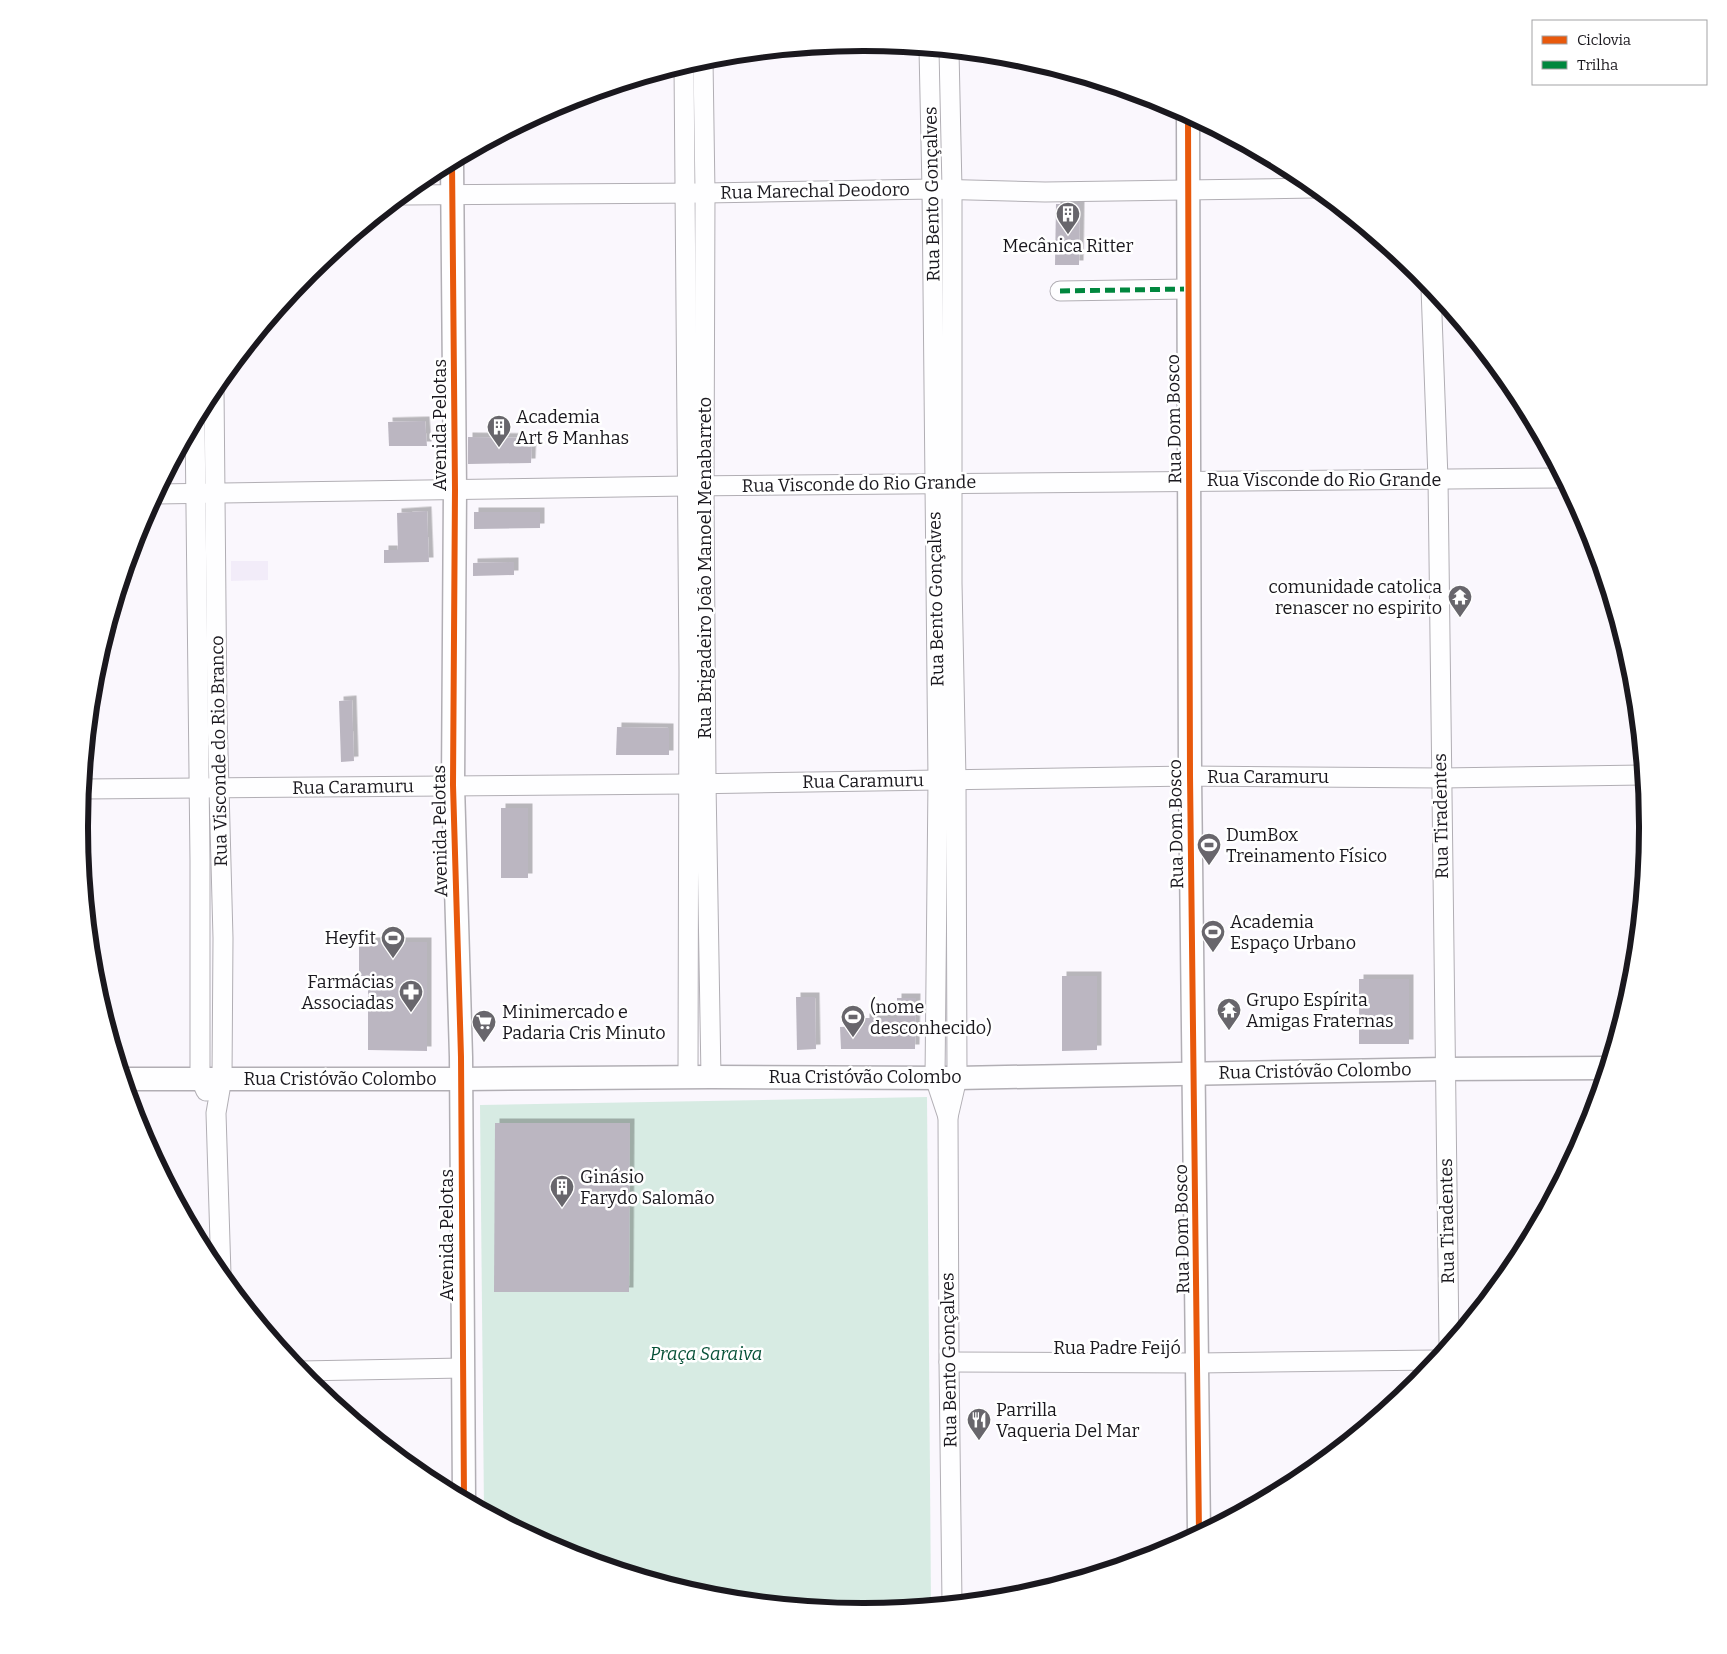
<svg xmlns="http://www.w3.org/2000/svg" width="1727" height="1654" font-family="Bitter,serif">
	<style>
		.built { fill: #f2ecf9 }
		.green { fill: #d7ebe3 }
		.building { fill: #bbb6c1; filter: url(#shadow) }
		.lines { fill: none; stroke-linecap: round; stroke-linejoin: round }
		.minor-casing { stroke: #b1aeb4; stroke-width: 21 }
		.tertiary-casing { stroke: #b1aeb4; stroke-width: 25 }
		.minor { stroke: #fefeff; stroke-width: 19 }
		.tertiary { stroke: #fefeff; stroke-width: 22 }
		.quiet { stroke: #00873e; stroke-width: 5; stroke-dasharray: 10 5; stroke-linecap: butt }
		.cycleway-casing { stroke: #fff; stroke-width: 9 }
		.cycleway { stroke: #e8590c; stroke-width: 6 }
		.labels { text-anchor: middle; stroke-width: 5; stroke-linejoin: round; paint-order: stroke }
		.street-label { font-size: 18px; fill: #1a181e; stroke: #fff }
		.poi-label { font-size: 18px; fill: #1a181e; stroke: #fff; text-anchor: start }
		.park-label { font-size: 18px; font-style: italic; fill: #075138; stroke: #fff }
		.rim { fill: none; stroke: #1a181e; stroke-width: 6 }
	</style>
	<defs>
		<filter id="shadow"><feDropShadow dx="4.5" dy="-4.5" stdDeviation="0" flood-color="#0004"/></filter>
	</defs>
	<rect width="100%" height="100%" fill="#faf7fd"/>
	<path class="built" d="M231,561H268V580L231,581Z"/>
	<path class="green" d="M927,1097L931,1605L863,1611L710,1596L563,1552L484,1510L480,1105Z"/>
	<g class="building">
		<path d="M1056,204H1080L1079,265H1055Z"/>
		<path d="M425,421L427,446H389L388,422Z"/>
		<path d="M468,437L532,438L531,463L468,464Z"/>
		<path d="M427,511L429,562L384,563V550H398L397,513Z"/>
		<path d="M474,512H540V528L474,529Z"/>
		<path d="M514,562V575L473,576V563Z"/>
		<path d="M352,700L354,761L341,762L339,701Z"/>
		<path d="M617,727L669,728V755H616Z"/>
		<rect x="501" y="808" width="27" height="70"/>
		<path d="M359,942H427V1051L368,1050V976H359Z"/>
		<path d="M1062,976H1097V1050L1062,1051Z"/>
		<rect x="1359" y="979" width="50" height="65"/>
		<path d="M796,997H815L816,1049L797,1050Z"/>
		<path d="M897,998H916L915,1049H841L840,1027L865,1026V1018H897Z"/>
		<path d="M495,1123H630L629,1292H494Z"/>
	</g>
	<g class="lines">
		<defs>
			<g id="minor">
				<path d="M929,49L932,189L938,780L935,1078L948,1117"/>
				<path d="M949,51L952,189V583L956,779L957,1078L948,1117L949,1362L952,1603"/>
				<path d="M703,60L705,193L704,486L706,783L711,1077"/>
				<path d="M684,65L689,671L688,1077"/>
				<path d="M404,195L705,193L932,189L1045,192L1315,188"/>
				<path d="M1431,288L1438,479L1449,1344"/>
				<path d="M1060,291L1188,289"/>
				<path d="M214,388L217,714L223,938L222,1078L216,1113L221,1274"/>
				<path d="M195,421L200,861V1078L206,1091"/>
				<path d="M156,494L687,486L1562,478"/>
				<path d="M83,789L687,784L1190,776L1441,778L1643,775"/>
				<path d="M949,1362L1198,1363L1436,1360"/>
				<path d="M300,1371L463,1368"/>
			</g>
			<g id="tertiary">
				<path d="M1188,115L1190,776L1199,1533"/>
				<path d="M452,162L455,489L453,785L461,1057L464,1499"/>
				<path d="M124,1079H461L711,1077L957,1078L1444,1069L1606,1068"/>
			</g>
		</defs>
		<use href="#minor" class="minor-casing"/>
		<use href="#tertiary" class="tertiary-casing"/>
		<use href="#minor" class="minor"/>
		<use href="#tertiary" class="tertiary"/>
		<path class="quiet" d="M1060,291L1188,289"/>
		<defs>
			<g id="cycleway">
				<path d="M1188,115L1190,776L1199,1533"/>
				<path d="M452,162L455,489L453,785L461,1057L464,1499"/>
			</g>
		</defs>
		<use href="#cycleway" class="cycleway-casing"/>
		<use href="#cycleway" class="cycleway"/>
	</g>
	<defs>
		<symbol id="building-pin" viewBox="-11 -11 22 30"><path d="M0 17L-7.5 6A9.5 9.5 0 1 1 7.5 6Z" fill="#68666c" stroke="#fff"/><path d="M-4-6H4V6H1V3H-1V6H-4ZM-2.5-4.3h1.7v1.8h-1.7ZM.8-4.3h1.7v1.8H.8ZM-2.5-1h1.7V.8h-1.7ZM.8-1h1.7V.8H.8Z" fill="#fff"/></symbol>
		<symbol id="temple-pin" viewBox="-11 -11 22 30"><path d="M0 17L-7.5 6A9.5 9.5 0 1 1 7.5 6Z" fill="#68666c" stroke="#fff"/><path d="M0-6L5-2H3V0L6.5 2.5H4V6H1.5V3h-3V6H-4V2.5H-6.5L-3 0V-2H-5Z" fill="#fff"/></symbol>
		<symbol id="stadium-pin" viewBox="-11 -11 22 30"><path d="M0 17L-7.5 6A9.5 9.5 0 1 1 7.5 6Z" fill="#68666c" stroke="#fff"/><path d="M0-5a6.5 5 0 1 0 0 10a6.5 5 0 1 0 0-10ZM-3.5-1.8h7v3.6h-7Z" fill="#fff"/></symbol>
		<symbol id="pharmacy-pin" viewBox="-11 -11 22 30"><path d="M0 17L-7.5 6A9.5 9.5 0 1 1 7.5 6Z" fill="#68666c" stroke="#fff"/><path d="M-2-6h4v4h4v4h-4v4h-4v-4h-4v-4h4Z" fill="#fff"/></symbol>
		<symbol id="supermarket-pin" viewBox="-11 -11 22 30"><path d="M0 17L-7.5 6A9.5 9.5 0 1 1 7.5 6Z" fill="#68666c" stroke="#fff"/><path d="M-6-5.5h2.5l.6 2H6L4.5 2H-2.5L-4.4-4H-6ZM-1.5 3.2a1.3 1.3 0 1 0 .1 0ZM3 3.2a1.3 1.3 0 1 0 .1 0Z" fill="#fff"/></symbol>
		<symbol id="restaurant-pin" viewBox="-11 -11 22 30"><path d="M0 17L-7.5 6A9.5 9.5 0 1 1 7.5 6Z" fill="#68666c" stroke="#fff"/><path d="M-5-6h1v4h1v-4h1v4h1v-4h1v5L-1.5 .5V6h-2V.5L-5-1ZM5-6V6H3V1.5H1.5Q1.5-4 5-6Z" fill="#fff"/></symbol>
	</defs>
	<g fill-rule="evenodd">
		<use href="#building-pin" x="1054" y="200" width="28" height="38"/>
		<use href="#building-pin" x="485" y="413" width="28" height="38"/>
		<use href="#temple-pin" x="1446" y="583" width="28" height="38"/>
		<use href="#stadium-pin" x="1195" y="831" width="28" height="38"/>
		<use href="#stadium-pin" x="1199" y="918" width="28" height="38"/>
		<use href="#stadium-pin" x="379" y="924" width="28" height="38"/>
		<use href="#pharmacy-pin" x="397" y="978" width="28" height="38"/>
		<use href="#temple-pin" x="1215" y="996" width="28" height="38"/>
		<use href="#stadium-pin" x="839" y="1003" width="28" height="38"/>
		<use href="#supermarket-pin" x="470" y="1008" width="28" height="38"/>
		<use href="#building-pin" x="548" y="1173" width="28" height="38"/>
		<use href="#restaurant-pin" x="965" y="1406" width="28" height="38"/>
	</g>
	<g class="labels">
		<g class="street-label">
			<text transform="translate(815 191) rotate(-1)" y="6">Rua Marechal Deodoro</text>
			<text transform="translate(932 194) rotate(-91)" y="6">Rua Bento Gonçalves</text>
			<text transform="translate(1174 419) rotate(-91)" y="6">Rua Dom Bosco</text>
			<text transform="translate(440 425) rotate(-90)" y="6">Avenida Pelotas</text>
			<text x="1324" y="486">Rua Visconde do Rio Grande</text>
			<text transform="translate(859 484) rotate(-1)" y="6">Rua Visconde do Rio Grande</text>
			<text transform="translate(705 568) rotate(-90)" y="6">Rua Brigadeiro João Manoel Menabarreto</text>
			<text transform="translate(936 599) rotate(-91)" y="6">Rua Bento Gonçalves</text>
			<text transform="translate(219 751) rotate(-91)" y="6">Rua Visconde do Rio Branco</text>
			<text x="1268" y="783">Rua Caramuru</text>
			<text transform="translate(863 781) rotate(-1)" y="6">Rua Caramuru</text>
			<text transform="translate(353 787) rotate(-1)" y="6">Rua Caramuru</text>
			<text transform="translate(1441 816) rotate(-91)" y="6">Rua Tiradentes</text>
			<text transform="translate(1176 824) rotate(-91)" y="6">Rua Dom Bosco</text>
			<text transform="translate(440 831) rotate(-91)" y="6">Avenida Pelotas</text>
			<text transform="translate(1315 1071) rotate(-1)" y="6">Rua Cristóvão Colombo</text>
			<text x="865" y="1083">Rua Cristóvão Colombo</text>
			<text x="340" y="1085">Rua Cristóvão Colombo</text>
			<text transform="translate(1447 1221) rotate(-91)" y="6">Rua Tiradentes</text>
			<text transform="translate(1182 1229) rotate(-91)" y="6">Rua Dom Bosco</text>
			<text transform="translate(447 1235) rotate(-90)" y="6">Avenida Pelotas</text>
			<text x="1117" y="1354">Rua Padre Feijó</text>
			<text transform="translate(949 1360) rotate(-91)" y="6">Rua Bento Gonçalves</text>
		</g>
		<g class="poi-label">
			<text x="1068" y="252" text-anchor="middle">Mecânica Ritter</text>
			<text x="516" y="423">Academia<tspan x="516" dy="21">Art &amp; Manhas</tspan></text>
			<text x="1442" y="593" text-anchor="end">comunidade catolica<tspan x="1442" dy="21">renascer no espirito</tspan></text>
			<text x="1226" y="841">DumBox<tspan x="1226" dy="21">Treinamento Físico</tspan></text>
			<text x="1230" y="928">Academia<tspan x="1230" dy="21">Espaço Urbano</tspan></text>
			<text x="376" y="944" text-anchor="end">Heyfit</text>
			<text x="394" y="988" text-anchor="end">Farmácias<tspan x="394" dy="21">Associadas</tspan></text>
			<text x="1246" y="1006">Grupo Espírita<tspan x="1246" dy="21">Amigas Fraternas</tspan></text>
			<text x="870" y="1013">(nome<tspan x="870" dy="21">desconhecido)</tspan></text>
			<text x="502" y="1018">Minimercado e<tspan x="502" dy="21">Padaria Cris Minuto</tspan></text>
			<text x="580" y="1183">Ginásio<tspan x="580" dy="21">Farydo Salomão</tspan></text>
			<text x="996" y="1416">Parrilla<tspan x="996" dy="21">Vaqueria Del Mar</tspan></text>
		</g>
		<g class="park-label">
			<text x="706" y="1360">Praça Saraiva</text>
		</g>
	</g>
	<path d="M0 0H1727V1654H0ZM863 51H864A775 775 0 0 1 1639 826V828A775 775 0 0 1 864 1603H863A775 775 0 0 1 88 828V826A775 775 0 0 1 863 51Z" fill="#fff" fill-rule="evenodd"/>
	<path class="rim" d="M863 51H864A775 775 0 0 1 1639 826V828A775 775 0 0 1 864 1603H863A775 775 0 0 1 88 828V826A775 775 0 0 1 863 51Z"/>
	<rect x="1532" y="20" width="175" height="65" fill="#ffffff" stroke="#a3a3a5"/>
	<rect x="1542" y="36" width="25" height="8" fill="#e8590c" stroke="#a3a3a5"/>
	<text x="1577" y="45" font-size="15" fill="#1a181e">Ciclovia</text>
	<rect x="1542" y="61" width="25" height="8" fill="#00873e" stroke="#a3a3a5"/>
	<text x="1577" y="70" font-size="15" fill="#1a181e">Trilha</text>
</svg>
